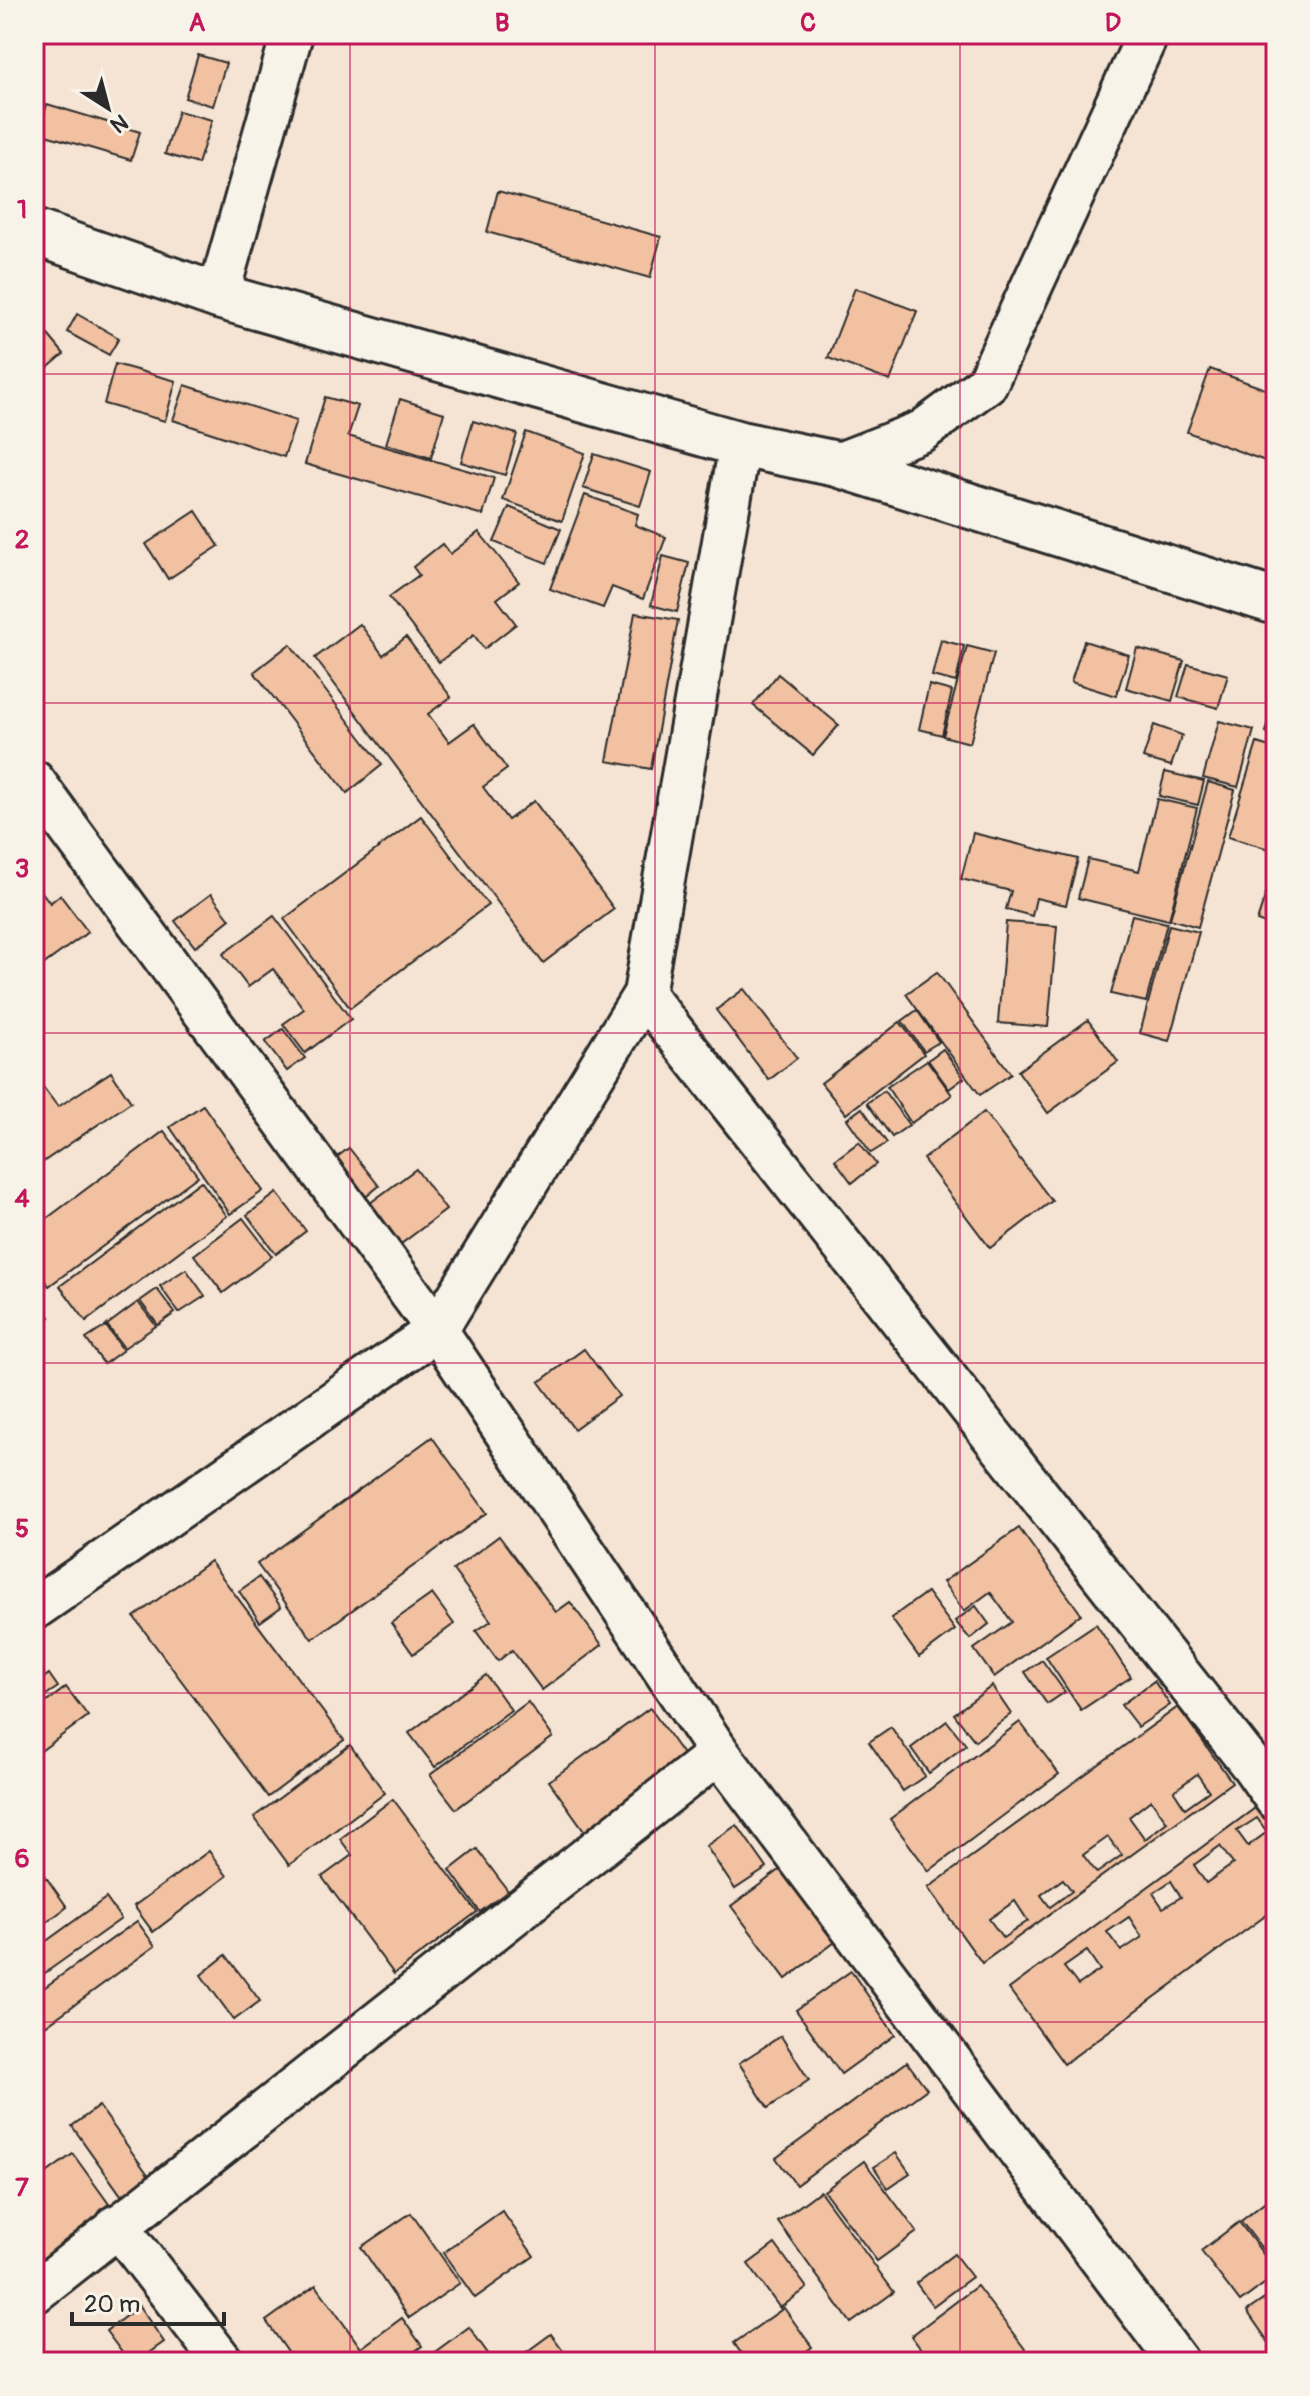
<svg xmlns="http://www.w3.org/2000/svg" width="1310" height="2396" font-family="Pangolin,sans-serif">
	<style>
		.building { fill: #f1c1a1; stroke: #2b2b2b; stroke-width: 2; fill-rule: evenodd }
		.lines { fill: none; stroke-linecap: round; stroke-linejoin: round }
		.street-casing { stroke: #2b2b2b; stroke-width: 46 }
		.secondary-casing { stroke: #2b2b2b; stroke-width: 50 }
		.street { stroke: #f7f3e8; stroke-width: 40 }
		.secondary { stroke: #f7f3e8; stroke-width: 44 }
		.grid { fill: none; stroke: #c2185b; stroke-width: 2; stroke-opacity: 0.55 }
		.neatline { fill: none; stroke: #c2185b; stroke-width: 3 }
		.grid-label { font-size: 26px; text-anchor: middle; font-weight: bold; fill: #c2185b }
	</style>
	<rect width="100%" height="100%" fill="#f5e4d3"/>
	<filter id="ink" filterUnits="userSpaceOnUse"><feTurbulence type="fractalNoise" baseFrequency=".0125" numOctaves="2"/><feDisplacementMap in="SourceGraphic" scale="16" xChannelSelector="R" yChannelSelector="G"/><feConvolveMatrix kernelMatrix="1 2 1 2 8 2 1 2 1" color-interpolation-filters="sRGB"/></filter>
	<g filter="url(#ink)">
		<g class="building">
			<path d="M198,55L226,63L213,106L185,98Z"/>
			<path d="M47,104L140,132L131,160L39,133Z"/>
			<path d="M178,111L212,120L198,164L165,154Z"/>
			<path d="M498,191L661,237L650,278L487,232Z"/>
			<path d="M855,288L917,311L890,381L828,358Z"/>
			<path d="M77,314L119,338L109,355L67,332Z"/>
			<path d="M34,318L64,354L45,370L34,357Z"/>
			<path d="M115,364L176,381L165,421L104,404Z"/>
			<path d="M1210,369L1276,393V465L1187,432Z"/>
			<path d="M185,385L296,421L284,457L173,420Z"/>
			<path d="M325,397L358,406L348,436L494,478L483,515L305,464Z"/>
			<path d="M400,399L444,413L431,458L386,444Z"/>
			<path d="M473,421L517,434L505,475L461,462Z"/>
			<path d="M526,432L585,453L562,521L503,500Z"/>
			<path d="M594,454L651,472L640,506L583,488Z"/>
			<path d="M585,495L638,514L635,525L666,537L643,599L612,587L603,608L550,589Z"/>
			<path d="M509,507L561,529L547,563L494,542Z"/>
			<path d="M196,511L219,546L168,579L146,544Z"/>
			<path d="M479,532L519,582L497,599L516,624L484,649L474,635L439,662L389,597L419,575L413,567L442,544L450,554Z"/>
			<path d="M663,556L689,563L677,612L651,605Z"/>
			<path d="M635,613L678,620L651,769L607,761Z"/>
			<path d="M360,624L383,655L406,637L451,697L428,714L449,742L474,724L507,769L483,787L508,820L534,801L614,909L543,963L315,658Z"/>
			<path d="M941,640L964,646L956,682L932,676Z"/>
			<path d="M1084,641L1129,655L1116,696L1071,682Z"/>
			<path d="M290,644L382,765L347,793L254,672Z"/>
			<path d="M967,646L994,653L970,743L943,736Z"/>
			<path d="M1137,648L1184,661L1172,701L1126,688Z"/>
			<path d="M1188,664L1228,675L1218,708L1178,697Z"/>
			<path d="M778,674L839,725L813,755L753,705Z"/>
			<path d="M929,685L952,691L942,735L919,729Z"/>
			<path d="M1276,700V735L1266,732Z"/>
			<path d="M1219,721L1254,730L1238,787L1203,778Z"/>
			<path d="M1154,725L1182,735L1171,766L1143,758Z"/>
			<path d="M1257,743L1276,749V851L1228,837Z"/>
			<path d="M1165,772L1204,781L1198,805L1159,796Z"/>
			<path d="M1208,782L1235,790L1198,927L1170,919Z"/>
			<path d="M1157,799L1197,808L1169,920L1078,898L1088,859L1139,871Z"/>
			<path d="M421,816L488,905L350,1008L284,919Z"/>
			<path d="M973,833L1078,859L1066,905L1036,898L1032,916L1006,909L1011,891L961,879Z"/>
			<path d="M1276,863V928L1257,921Z"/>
			<path d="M34,881L50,903L60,895L88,932L40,967L34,959Z"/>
			<path d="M211,894L230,919L195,947L175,921Z"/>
			<path d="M1132,915L1167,923L1146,1002L1111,994Z"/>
			<path d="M274,916L351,1019L305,1053L283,1024L304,1009L273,969L248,987L223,954Z"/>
			<path d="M1006,922L1057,926L1048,1027L998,1023Z"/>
			<path d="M1169,925L1199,932L1169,1041L1140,1033Z"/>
			<path d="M937,972L1011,1074L980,1095L906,994Z"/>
			<path d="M744,989L797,1058L769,1080L716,1010Z"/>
			<path d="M917,1010L939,1042L924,1051L902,1021Z"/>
			<path d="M1088,1020L1118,1062L1048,1113L1018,1071Z"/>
			<path d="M900,1022L924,1054L846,1114L821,1083Z"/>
			<path d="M283,1029L305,1058L287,1071L265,1042Z"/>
			<path d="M943,1049L964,1078L949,1089L928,1060Z"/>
			<path d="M927,1060L952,1095L911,1123L887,1087Z"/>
			<path d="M111,1072L131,1102L34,1168V1075L58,1107Z"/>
			<path d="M884,1091L909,1125L892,1137L867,1103Z"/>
			<path d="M203,1105L263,1191L230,1214L170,1127Z"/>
			<path d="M862,1108L887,1143L871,1153L847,1119Z"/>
			<path d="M984,1112L1052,1201L990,1248L923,1159Z"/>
			<path d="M164,1131L198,1176L49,1286L34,1266V1228Z"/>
			<path d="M859,1142L876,1164L852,1183L835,1160Z"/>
			<path d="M349,1148L379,1186L351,1209L321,1169Z"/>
			<path d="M416,1169L446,1210L393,1250L362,1209Z"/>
			<path d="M201,1181L227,1216L86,1321L60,1286Z"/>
			<path d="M277,1193L306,1231L276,1254L247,1215Z"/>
			<path d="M243,1218L272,1256L223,1293L194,1255Z"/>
			<path d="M186,1269L205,1296L179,1313L160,1286Z"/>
			<path d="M157,1289L175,1313L158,1325L140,1301Z"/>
			<path d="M34,1295L50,1317L34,1328Z"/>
			<path d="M138,1302L156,1326L124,1348L107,1325Z"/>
			<path d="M106,1326L123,1350L104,1364L86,1339Z"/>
			<path d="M34,1347L43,1359L34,1365Z"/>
			<path d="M584,1349L619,1396L574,1429L539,1382Z"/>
			<path d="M432,1437L487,1513L312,1639L257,1564Z"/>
			<path d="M1019,1528L1081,1614L994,1677L974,1649L1012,1622L990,1592L964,1611L943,1582Z"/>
			<path d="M499,1536L556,1612L570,1602L602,1645L542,1690L512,1650L498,1661L476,1631L491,1621L453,1570Z"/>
			<path d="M210,1561L344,1740L268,1797L134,1617Z"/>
			<path d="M259,1577L281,1607L260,1622L239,1591Z"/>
			<path d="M927,1592L955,1630L919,1657L891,1618Z"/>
			<path d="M432,1594L454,1624L413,1654L391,1623Z"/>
			<path d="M976,1606L989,1624L970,1639L955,1621Z"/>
			<path d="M1096,1624L1131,1677L1081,1710L1046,1657Z"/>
			<path d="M1042,1660L1065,1692L1047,1704L1025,1672Z"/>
			<path d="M49,1674L58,1687L34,1703V1685Z"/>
			<path d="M486,1675L511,1710L435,1767L409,1733Z"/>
			<path d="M1154,1681L1170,1705L1138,1727L1121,1705Z"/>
			<path d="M992,1686L1011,1714L975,1741L954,1714Z"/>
			<path d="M66,1687L88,1716L34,1756V1712Z"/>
			<path d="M528,1702L553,1737L456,1809L430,1775Z"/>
			<path d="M1178,1707L1232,1782L982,1963L928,1888ZM1197,1774L1209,1791L1185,1808L1174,1791ZM1151,1800L1167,1822L1145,1839L1129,1817ZM1108,1837L1122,1855L1097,1873L1083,1855ZM1063,1879L1072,1891L1050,1907L1041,1895ZM1015,1901L1028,1921L1003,1938L989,1919Z"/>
			<path d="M650,1708L687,1760L586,1833L549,1781Z"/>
			<path d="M947,1721L966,1745L929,1773L911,1748Z"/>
			<path d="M1020,1722L1059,1774L929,1871L890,1819Z"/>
			<path d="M891,1727L925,1776L903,1791L869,1742Z"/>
			<path d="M350,1745L385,1793L289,1865L254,1817Z"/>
			<path d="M393,1799L477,1912L394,1974L322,1877L352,1855L340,1839Z"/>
			<path d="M1258,1806L1276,1829V1908L1064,2064L1009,1989ZM1257,1818L1267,1832L1248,1846L1237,1831ZM1220,1846L1233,1864L1206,1883L1194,1865ZM1171,1881L1181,1897L1163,1908L1153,1893ZM1129,1917L1142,1937L1121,1951L1107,1932ZM1087,1951L1100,1970L1078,1985L1064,1967Z"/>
			<path d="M737,1825L767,1868L735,1889L706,1846Z"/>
			<path d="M477,1849L508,1891L480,1912L450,1870Z"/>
			<path d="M209,1851L227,1876L153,1932L134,1906Z"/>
			<path d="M36,1863L67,1907L43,1925L34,1913V1864Z"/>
			<path d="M781,1869L835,1942L786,1979L731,1906Z"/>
			<path d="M106,1898L121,1919L38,1978L34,1973V1950Z"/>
			<path d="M137,1921L155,1946L41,2029L34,2019V1995Z"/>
			<path d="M226,1955L260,2001L234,2020L201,1975Z"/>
			<path d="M851,1971L895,2035L841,2074L796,2010Z"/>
			<path d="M781,2036L809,2080L768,2108L739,2063Z"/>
			<path d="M907,2062L927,2089L796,2185L776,2158Z"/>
			<path d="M99,2106L154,2183L126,2202L72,2126Z"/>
			<path d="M896,2153L910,2173L888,2188L874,2167Z"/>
			<path d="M73,2154L114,2211L36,2267L34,2182Z"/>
			<path d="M864,2161L917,2232L877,2261L824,2191Z"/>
			<path d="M820,2191L894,2292L851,2323L778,2222Z"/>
			<path d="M1272,2197L1276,2202V2267L1241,2221Z"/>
			<path d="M502,2211L534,2256L475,2298L443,2253Z"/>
			<path d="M411,2213L460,2283L409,2318L361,2247Z"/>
			<path d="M1239,2222L1276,2271V2275L1240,2302L1201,2251Z"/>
			<path d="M775,2244L807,2288L780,2308L748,2264Z"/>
			<path d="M954,2254L972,2277L933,2306L916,2283Z"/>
			<path d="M316,2285L361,2348L402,2318L422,2346L400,2362H295L266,2321Z"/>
			<path d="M977,2286L1028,2353L1016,2362H931L911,2336Z"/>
			<path d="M1276,2291V2353L1247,2311Z"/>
			<path d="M139,2306L164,2342L136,2362H129L106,2331Z"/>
			<path d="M784,2308L812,2347L792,2362H747L734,2343Z"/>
			<path d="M469,2327L494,2362H421Z"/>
			<path d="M551,2334L572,2362H513Z"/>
		</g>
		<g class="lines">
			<defs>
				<g id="street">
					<path d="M218,296L292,34"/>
					<path d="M837,464L922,431L987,383L1148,34"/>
					<path d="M34,781L437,1330L719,1753L1178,2362"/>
					<path d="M644,994L1253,1767L1276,1800"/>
					<path d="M34,1609L437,1330L644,994L740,444"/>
					<path d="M117,2225L223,2362"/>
					<path d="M34,2293L719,1753"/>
				</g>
				<path id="secondary" d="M34,232L218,296L740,444L837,464L1276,602"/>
			</defs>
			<use href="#street" class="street-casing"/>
			<use href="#secondary" class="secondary-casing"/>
			<use href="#street" class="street"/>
			<use href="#secondary" class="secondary"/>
		</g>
	</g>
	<path class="grid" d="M350,34V2362M655,34V2362M960,34V2362M34,374H1276M34,703H1276M34,1033H1276M34,1363H1276M34,1693H1276M34,2022H1276"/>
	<rect width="1310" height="2396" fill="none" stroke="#f7f3e8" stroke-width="88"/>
	<g transform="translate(108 108) rotate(144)" stroke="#f7f3e8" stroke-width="6" paint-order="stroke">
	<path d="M0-6L14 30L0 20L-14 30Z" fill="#2b2b2b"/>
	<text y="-12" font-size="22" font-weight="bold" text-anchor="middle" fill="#2b2b2b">N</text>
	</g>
	<path d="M72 2312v12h152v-12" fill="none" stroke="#2b2b2b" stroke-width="4"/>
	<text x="84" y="2312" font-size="24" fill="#2b2b2b" stroke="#f7f3e8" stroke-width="6" paint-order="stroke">20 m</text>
	<rect x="44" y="44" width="1222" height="2308" class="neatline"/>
	<g class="grid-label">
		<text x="197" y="31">A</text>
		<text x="502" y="31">B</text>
		<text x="808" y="31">C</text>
		<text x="1113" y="31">D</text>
		<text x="22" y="218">1</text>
		<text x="22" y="548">2</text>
		<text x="22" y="877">3</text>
		<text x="22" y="1207">4</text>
		<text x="22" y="1537">5</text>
		<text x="22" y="1867">6</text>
		<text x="22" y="2196">7</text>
	</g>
</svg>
